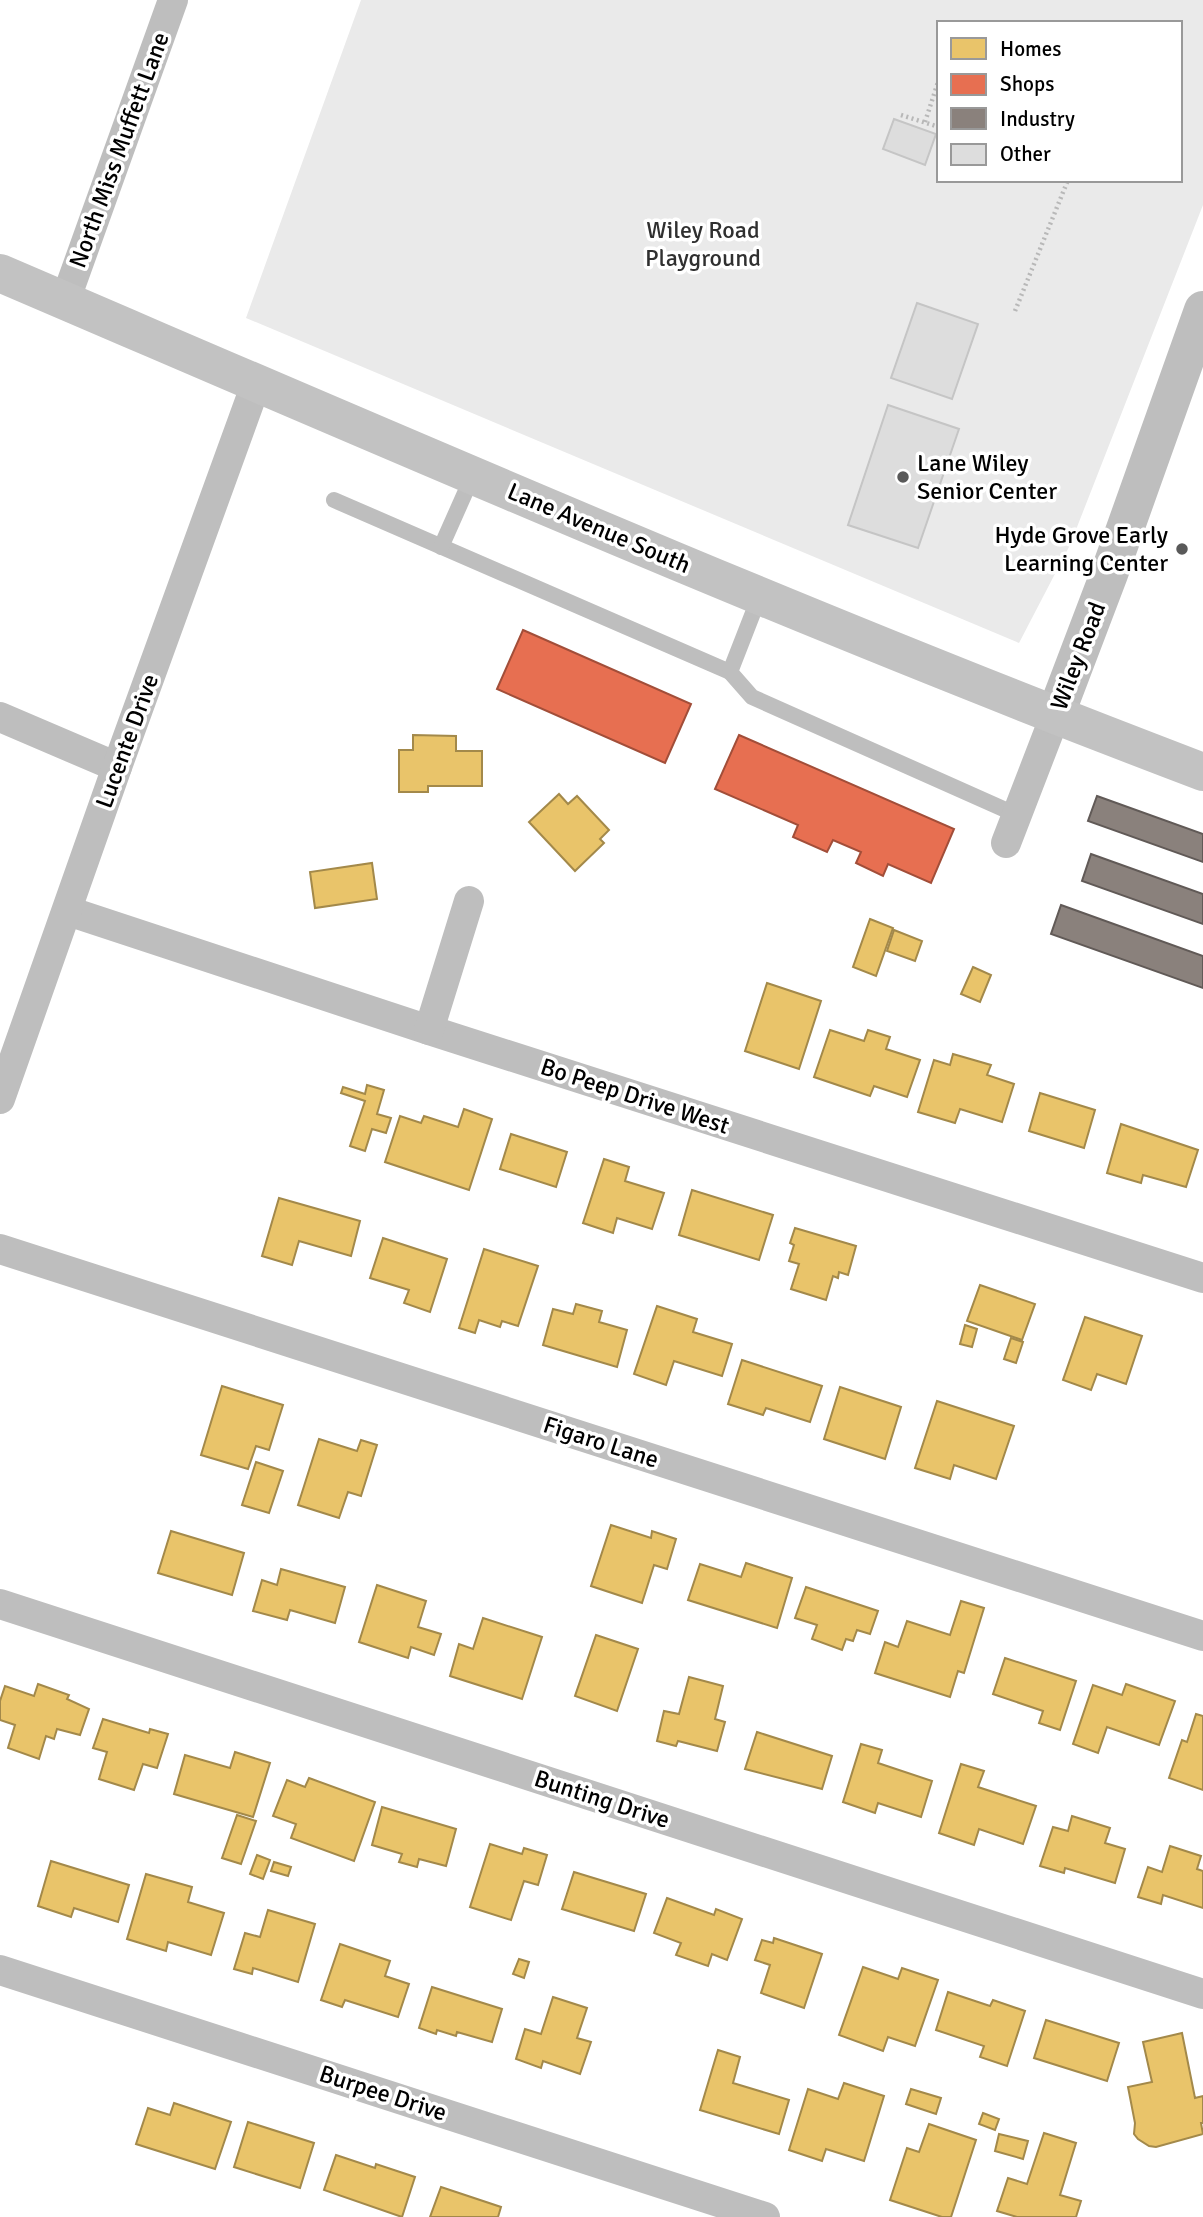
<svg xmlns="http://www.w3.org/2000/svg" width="1203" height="2217" font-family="Signika,sans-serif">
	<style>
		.green { fill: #eaeaea; fill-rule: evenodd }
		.homes { fill: #e9c46a; stroke: #a3894a; stroke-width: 2 }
		.shops { fill: #e76f51; stroke: #a24e39; stroke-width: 2 }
		.industry { fill: #8a817c; stroke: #615a57; stroke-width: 2 }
		.building { fill: #ddd; stroke: #c5c5c5; stroke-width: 2 }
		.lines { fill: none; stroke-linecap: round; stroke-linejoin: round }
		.path { stroke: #b8b8b8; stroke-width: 4.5; stroke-dasharray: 2 3.5; stroke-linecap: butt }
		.service { stroke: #bebebe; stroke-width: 16 }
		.minor { stroke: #bebebe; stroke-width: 30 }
		.tertiary { stroke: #bebebe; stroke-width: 38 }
		.secondary { stroke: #c2c2c2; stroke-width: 38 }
		.poi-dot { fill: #595959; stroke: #fff; stroke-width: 2.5 }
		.labels { text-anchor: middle; stroke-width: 7; stroke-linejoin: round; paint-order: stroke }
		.street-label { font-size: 24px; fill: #000; stroke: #fff }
		.park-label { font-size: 24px; fill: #303030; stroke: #fff }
		.poi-label { font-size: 24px; fill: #000; stroke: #fff; text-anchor: start }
	</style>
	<rect width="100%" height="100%" fill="#fff"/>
	<path class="green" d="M361,0H1203V205L1070,545L1019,643L246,318ZM939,23H1180V180H939Z"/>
	<g class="homes">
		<path d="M413,735L456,736V751H482V786H428V792H399V750H413Z"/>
		<path d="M559,794L568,804L577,796L609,830L600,839L604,843L575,871L529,822Z"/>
		<path d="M372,863L377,899L315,908L310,872Z"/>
		<path d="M870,919L893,928L876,976L853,967Z"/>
		<path d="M894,930L922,941L915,961L887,951Z"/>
		<path d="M973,967L991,975L980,1002L961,994Z"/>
		<path d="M767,983L821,1001L799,1069L745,1051Z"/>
		<path d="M830,1030L864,1041L868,1030L890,1037L886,1049L920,1060L907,1097L874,1086L870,1096L814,1077Z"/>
		<path d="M953,1054L991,1065L987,1075L1014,1084L1002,1122L960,1109L955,1123L918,1112L934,1060L950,1065Z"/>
		<path d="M367,1085L384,1090L377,1114L391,1118L386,1133L372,1129L365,1151L350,1146L365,1101L341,1093L343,1087L365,1094Z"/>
		<path d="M1040,1093L1095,1110L1084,1148L1029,1131Z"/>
		<path d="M464,1109L492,1119L469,1190L385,1162L400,1116L421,1123L424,1116L458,1127Z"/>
		<path d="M1121,1124L1198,1150L1186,1187L1143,1175L1141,1183L1107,1173Z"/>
		<path d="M511,1134L567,1152L556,1187L500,1169Z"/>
		<path d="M604,1159L629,1167L625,1181L664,1193L652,1229L617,1218L613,1233L583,1223Z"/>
		<path d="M692,1190L773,1215L759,1260L679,1235Z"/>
		<path d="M279,1198L360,1221L351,1256L299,1241L292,1265L262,1256Z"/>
		<path d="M795,1228L856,1246L848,1275L839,1272L838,1278L833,1276L826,1300L791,1289L799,1264L789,1261L794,1245L790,1243Z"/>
		<path d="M383,1238L447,1259L430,1312L404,1303L409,1290L370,1278Z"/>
		<path d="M484,1249L538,1266L518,1326L502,1321L500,1327L479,1320L475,1333L459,1328Z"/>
		<path d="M980,1285L1035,1304L1022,1340L967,1321Z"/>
		<path d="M576,1304L602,1311L599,1322L627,1330L617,1367L543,1345L553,1309L573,1314Z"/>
		<path d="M657,1306L697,1319L693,1332L732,1344L722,1376L674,1361L666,1385L634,1374Z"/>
		<path d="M1085,1317L1142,1336L1126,1384L1097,1374L1091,1390L1063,1380Z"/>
		<path d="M965,1325L977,1329L972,1347L960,1344Z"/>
		<path d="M1011,1338L1023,1342L1016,1363L1004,1359Z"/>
		<path d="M742,1360L822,1386L810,1422L766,1408L763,1415L728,1404Z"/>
		<path d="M222,1386L283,1405L269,1450L256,1446L248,1469L201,1455Z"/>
		<path d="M840,1387L901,1407L885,1459L824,1439Z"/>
		<path d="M937,1401L1014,1426L996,1479L954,1465L950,1479L915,1468Z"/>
		<path d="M319,1439L357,1451L361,1440L377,1445L361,1496L348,1492L339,1518L298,1505Z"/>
		<path d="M256,1462L283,1471L269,1513L242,1505Z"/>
		<path d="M611,1525L651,1538L652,1531L676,1539L667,1569L654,1565L642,1603L591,1586Z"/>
		<path d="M171,1531L244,1553L232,1595L158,1573Z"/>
		<path d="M746,1563L792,1578L777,1628L688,1600L700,1564L741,1577Z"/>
		<path d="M281,1569L345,1587L335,1623L290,1610L287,1620L253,1611L262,1580L277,1585Z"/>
		<path d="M377,1585L426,1601L418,1627L441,1634L434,1655L411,1647L408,1658L359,1642Z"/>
		<path d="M806,1587L878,1611L870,1634L857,1630L853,1641L846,1639L842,1650L812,1639L817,1625L795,1618Z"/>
		<path d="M961,1601L984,1608L964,1673L958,1671L950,1697L875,1673L885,1642L898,1647L907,1621L950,1635Z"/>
		<path d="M483,1618L542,1637L522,1699L450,1676L459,1644L473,1649Z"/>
		<path d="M596,1635L638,1649L617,1711L575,1696Z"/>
		<path d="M1005,1658L1076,1681L1060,1730L1039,1723L1043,1711L993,1694Z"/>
		<path d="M689,1677L723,1686L715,1719L725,1722L717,1751L678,1741L676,1746L657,1741L664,1711L679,1714Z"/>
		<path d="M38,1684L69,1695L67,1699L89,1709L80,1735L57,1729L54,1739L46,1736L39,1759L8,1748L15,1725L0,1720V1701L5,1686L34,1696Z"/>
		<path d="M1126,1684L1175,1701L1159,1745L1107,1727L1098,1753L1073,1744L1093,1685L1122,1695Z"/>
		<path d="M1196,1714L1203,1716V1790L1169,1778L1182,1740L1187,1742Z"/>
		<path d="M103,1719L149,1733L150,1729L168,1734L157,1768L143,1764L134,1790L99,1779L107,1752L93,1748Z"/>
		<path d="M757,1732L832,1756L822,1789L745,1769Z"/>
		<path d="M861,1744L882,1750L878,1763L932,1781L921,1817L878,1803L875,1813L843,1802Z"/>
		<path d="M235,1752L270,1763L253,1817L174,1794L185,1755L230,1768Z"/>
		<path d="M961,1764L984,1771L978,1787L1036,1806L1023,1844L979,1829L974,1845L939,1833Z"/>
		<path d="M309,1778L375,1802L354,1861L291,1838L296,1824L273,1816L287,1780L305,1787Z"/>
		<path d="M382,1807L456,1829L446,1866L419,1859L417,1867L399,1862L402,1854L372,1845Z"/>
		<path d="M237,1815L256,1821L241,1864L222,1858Z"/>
		<path d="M1072,1816L1110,1828L1105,1843L1125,1849L1115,1883L1065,1868L1064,1873L1040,1866L1053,1827L1068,1831Z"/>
		<path d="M490,1844L522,1854L524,1848L547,1855L538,1885L524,1881L511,1920L470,1907Z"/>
		<path d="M1170,1846L1201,1856L1197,1869L1203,1871V1908L1163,1895L1161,1904L1138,1897L1148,1867L1162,1872Z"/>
		<path d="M257,1855L270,1860L263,1879L250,1874Z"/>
		<path d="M51,1861L129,1885L118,1922L74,1908L71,1917L38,1906Z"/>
		<path d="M274,1862L291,1867L288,1876L271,1871Z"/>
		<path d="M574,1872L646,1894L634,1931L562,1909Z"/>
		<path d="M146,1874L192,1887L188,1902L224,1913L211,1955L168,1942L166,1951L127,1939Z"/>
		<path d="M667,1898L714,1915L716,1909L742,1919L727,1960L712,1954L708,1966L676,1955L681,1943L654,1933Z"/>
		<path d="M268,1910L315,1924L298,1982L253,1968L252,1974L234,1969L245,1933L260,1937Z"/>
		<path d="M774,1938L822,1954L804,2008L761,1993L770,1965L755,1960L762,1940L773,1943Z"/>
		<path d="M340,1944L390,1961L385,1976L409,1984L398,2017L345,2000L342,2007L321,2000Z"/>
		<path d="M519,1959L529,1962L524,1978L513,1974Z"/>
		<path d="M863,1967L898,1979L902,1968L938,1980L915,2046L888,2037L883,2051L839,2035Z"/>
		<path d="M432,1987L502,2009L492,2042L457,2032L456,2036L437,2030L436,2034L419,2028Z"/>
		<path d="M948,1992L990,2006L993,2000L1025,2011L1007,2066L980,2057L984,2046L936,2030Z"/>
		<path d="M553,1997L587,2008L577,2038L591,2042L580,2074L543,2061L541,2068L516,2059L525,2029L541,2034Z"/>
		<path d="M1046,2020L1119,2043L1107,2081L1034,2058Z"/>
		<path d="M1182,2033L1195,2098L1203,2096V2123H1201L1203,2134L1156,2147L1149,2146L1138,2139L1134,2134L1135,2123L1128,2087L1152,2082L1143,2042Z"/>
		<path d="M718,2050L740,2057L733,2083L789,2100L779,2134L700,2110Z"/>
		<path d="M844,2083L884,2096L864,2161L826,2149L822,2161L789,2150L808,2089L838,2099Z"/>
		<path d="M911,2089L941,2098L936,2114L906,2104Z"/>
		<path d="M174,2103L231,2122L215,2169L136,2144L148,2108L170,2115Z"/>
		<path d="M983,2113L999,2119L995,2130L979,2124Z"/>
		<path d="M248,2122L314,2143L300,2188L234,2167Z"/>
		<path d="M929,2124L976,2140L951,2217H942L890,2200L907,2148L919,2152Z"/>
		<path d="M1044,2133L1076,2143L1060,2195L1081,2201L1076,2217H1017L997,2211L1008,2178L1027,2184Z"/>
		<path d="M999,2134L1028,2141L1023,2159L995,2151Z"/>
		<path d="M336,2155L375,2168L376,2164L415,2177L402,2217L324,2190Z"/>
		<path d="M441,2187L501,2207L498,2217H430Z"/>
	</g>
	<g class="shops">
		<path d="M523,630L691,704L665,763L497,689Z"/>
		<path d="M739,735L954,829L931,883L888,864L883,876L856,863L861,852L833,840L827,852L793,837L798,825L715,789Z"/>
	</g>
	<g class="industry">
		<path d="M1097,796L1203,834V862L1088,821Z"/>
		<path d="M1091,854L1203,894V924L1082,881Z"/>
		<path d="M1061,905L1203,956V988L1051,934Z"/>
	</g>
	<g class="building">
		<path d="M894,119L936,134L925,165L883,149Z"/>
		<path d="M917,303L978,324L952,399L891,378Z"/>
		<path d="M888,405L959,429L918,548L848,525Z"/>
	</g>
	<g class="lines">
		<g class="path">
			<path d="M901,115L939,127"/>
			<path d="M925,122L939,79"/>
			<path d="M1015,311L1068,180"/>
		</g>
		<g class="service">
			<path d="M334,500L730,672"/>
			<path d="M441,547L473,475"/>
			<path d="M760,595L730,672L752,697L1017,815"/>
		</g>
		<g class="minor">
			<path d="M65,301L173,0"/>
			<path d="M0,717L117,767"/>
			<path d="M1006,843L1055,716"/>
			<path d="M68,911L429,1030L1203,1278"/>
			<path d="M429,1030L469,901"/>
			<path d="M0,1099L117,767L256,384"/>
			<path d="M0,1249L1203,1636"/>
			<path d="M0,1604L1203,1994"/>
			<path d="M0,1970L765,2217"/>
		</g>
		<path class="tertiary" d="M1055,716L1109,574L1203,310"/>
		<path class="secondary" d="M0,273C399,444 797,618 1203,772"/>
	</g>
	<g class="poi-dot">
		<circle cx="903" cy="477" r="7"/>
		<circle cx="1182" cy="549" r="7"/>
	</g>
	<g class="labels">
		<g class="street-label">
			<text transform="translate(119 150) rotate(-70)" y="8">North Miss Muffett Lane</text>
			<text transform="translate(599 528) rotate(23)" y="8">Lane Avenue South</text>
			<text transform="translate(1078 656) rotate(-69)" y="8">Wiley Road</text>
			<text transform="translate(127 741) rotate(-70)" y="8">Lucente Drive</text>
			<text transform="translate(635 1096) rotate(18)" y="8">Bo Peep Drive West</text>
			<text transform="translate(601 1442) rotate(18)" y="8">Figaro Lane</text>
			<text transform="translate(602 1799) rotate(18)" y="8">Bunting Drive</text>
			<text transform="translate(383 2093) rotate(18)" y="8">Burpee Drive</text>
		</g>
		<g class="park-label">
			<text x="703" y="238">Wiley Road<tspan x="703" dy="28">Playground</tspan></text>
		</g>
		<g class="poi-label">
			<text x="917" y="471">Lane Wiley<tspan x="917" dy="28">Senior Center</tspan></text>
			<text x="1168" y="543" text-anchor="end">Hyde Grove Early<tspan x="1168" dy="28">Learning Center</tspan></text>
		</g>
	</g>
	<rect x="937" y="21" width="245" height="161" fill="#ffffff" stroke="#999999" stroke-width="2"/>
	<rect x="951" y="38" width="35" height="21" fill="#e9c46a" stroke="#999999" stroke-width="2"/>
	<text x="1000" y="56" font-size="21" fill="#000000">Homes</text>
	<rect x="951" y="74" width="35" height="21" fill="#e76f51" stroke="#999999" stroke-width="2"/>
	<text x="1000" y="91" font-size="21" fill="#000000">Shops</text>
	<rect x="951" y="108" width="35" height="21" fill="#8a817c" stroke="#999999" stroke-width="2"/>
	<text x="1000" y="126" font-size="21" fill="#000000">Industry</text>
	<rect x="951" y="144" width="35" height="21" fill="#dddddd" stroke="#999999" stroke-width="2"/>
	<text x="1000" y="161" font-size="21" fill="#000000">Other</text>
</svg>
